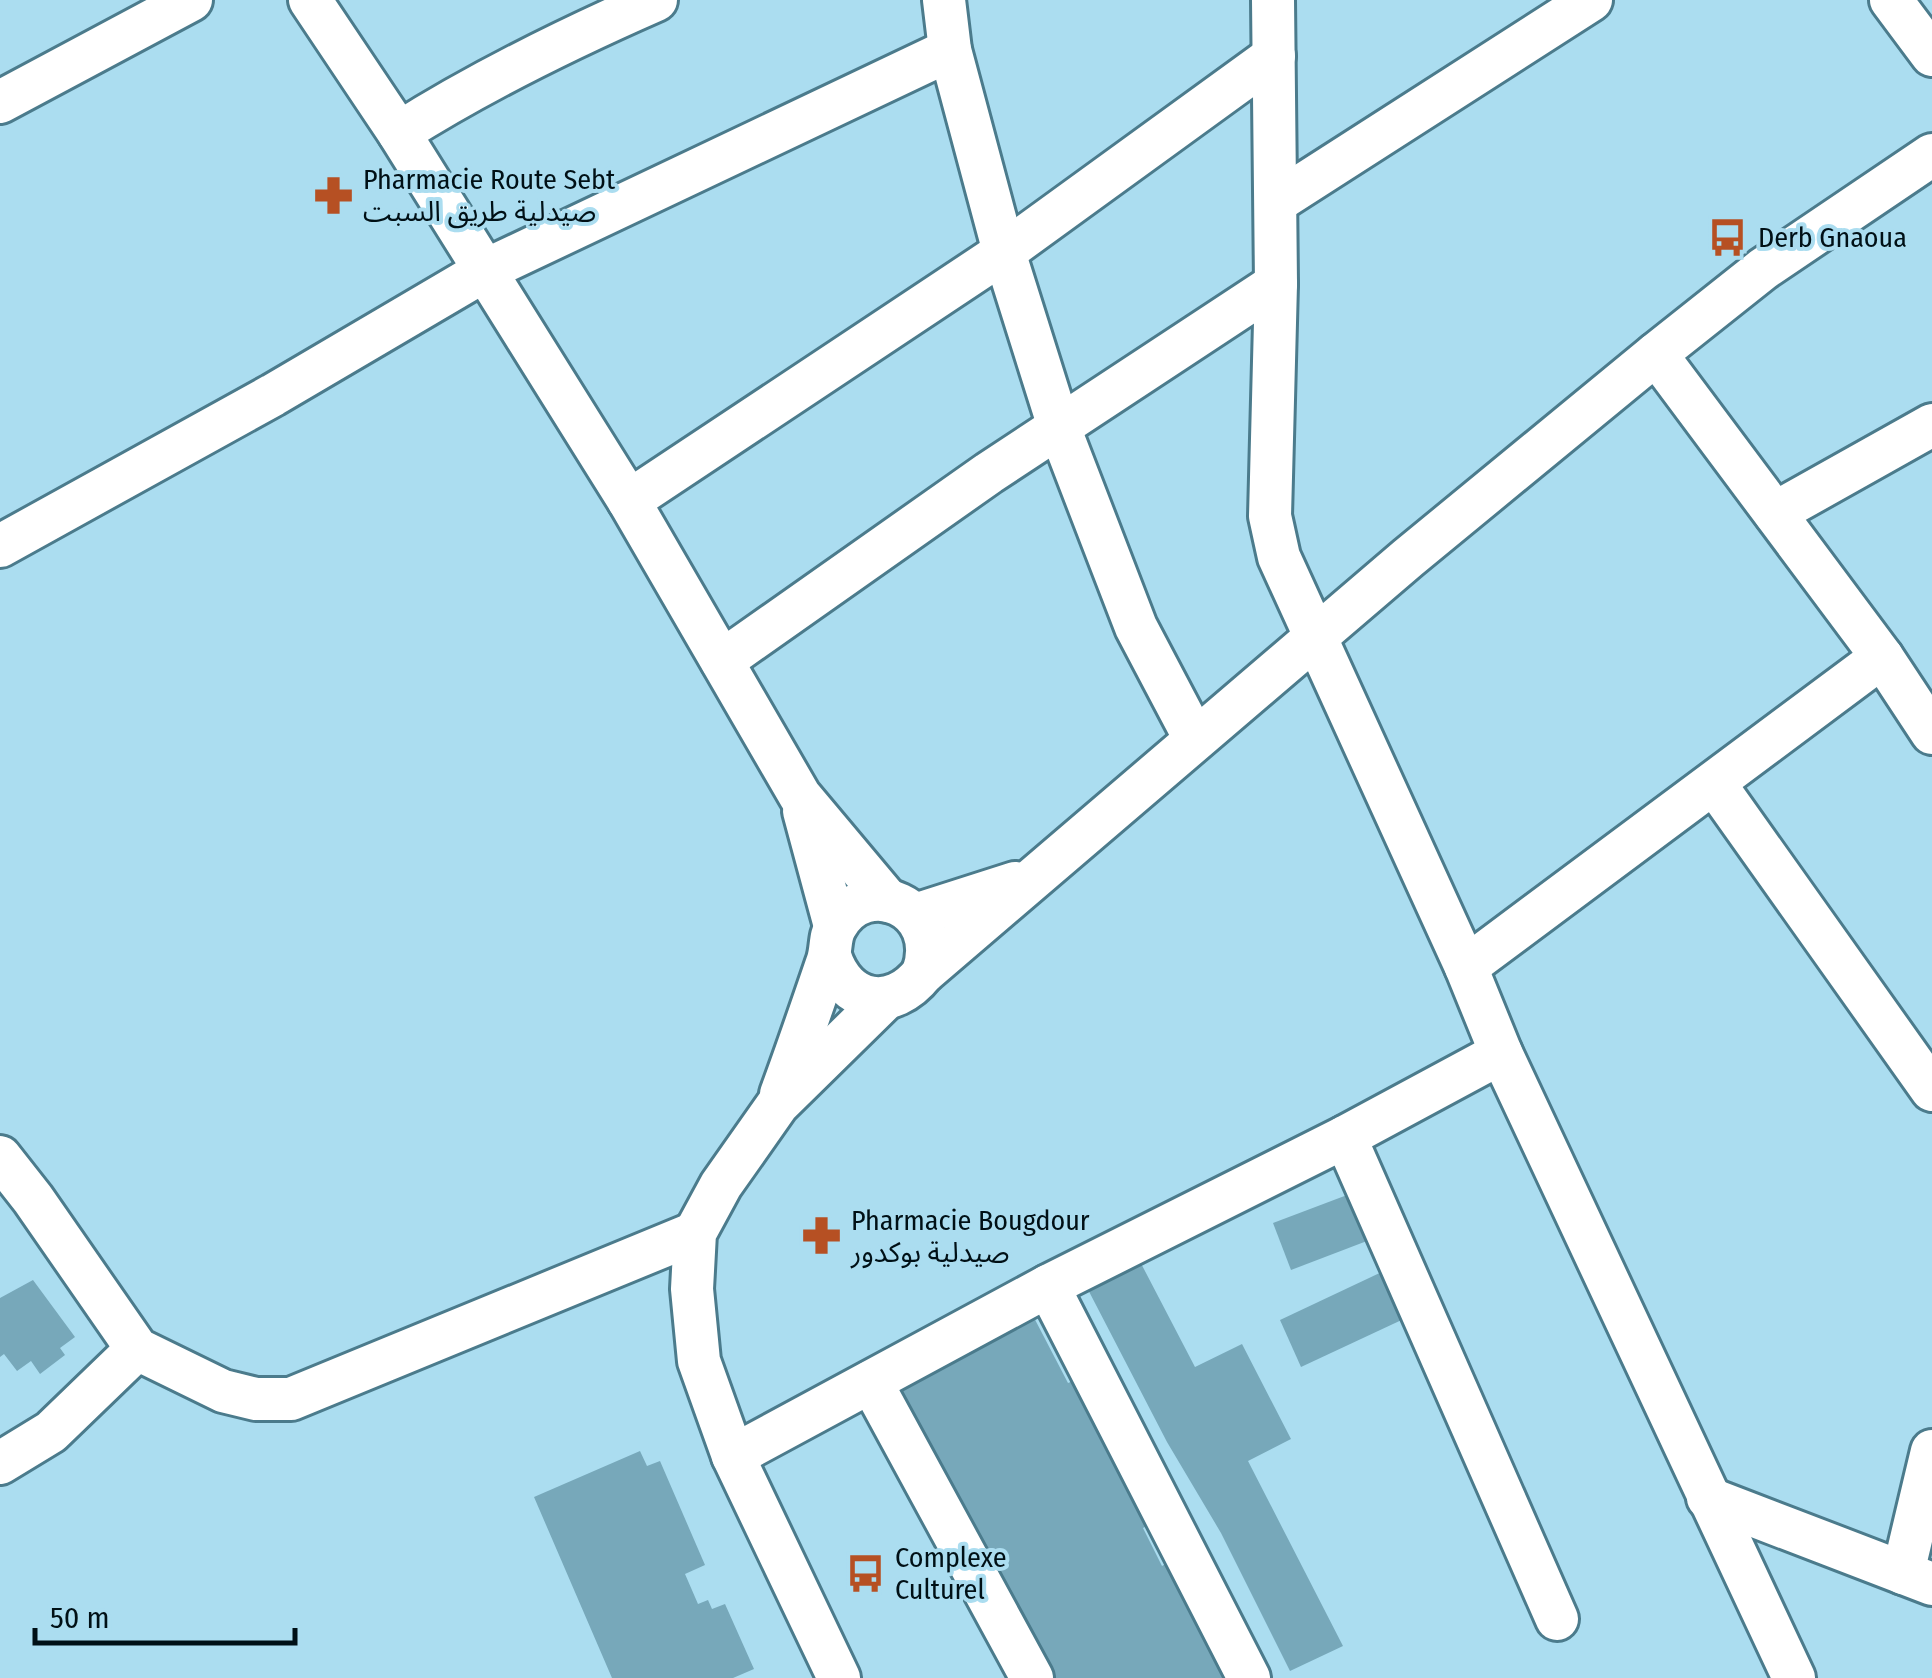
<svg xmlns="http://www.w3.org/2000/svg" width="1932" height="1678" font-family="'Fira Sans Condensed','Noto Sans Arabic',sans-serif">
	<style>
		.building { fill: #77a8ba }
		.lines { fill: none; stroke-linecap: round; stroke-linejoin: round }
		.minor-casing { stroke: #4b7b8c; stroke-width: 48 }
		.minor { stroke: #fff; stroke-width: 42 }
		.labels { text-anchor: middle; stroke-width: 8; stroke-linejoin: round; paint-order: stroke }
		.poi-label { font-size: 28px; fill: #001016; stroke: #abddf0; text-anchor: start }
	</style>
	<rect width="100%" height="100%" fill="#abddf0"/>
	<g class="building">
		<path d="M1363,1189L1380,1236L1291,1270L1273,1223Z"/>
		<path d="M1134,1250L1195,1367L1242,1344L1291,1439L1248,1461L1343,1646L1290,1671L1221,1533L1167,1442L1082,1278Z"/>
		<path d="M1386,1270L1408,1317L1301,1367L1280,1320Z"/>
		<path d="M33,1280L75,1337L60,1348L65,1355L40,1374L31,1361L17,1371L4,1354L0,1357V1298Z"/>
		<path d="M1030,1310L1068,1383L1076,1380L1152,1523L1143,1528L1162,1566L1169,1562L1234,1678H1049L892,1381Z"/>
		<path d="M640,1451L647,1466L660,1461L705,1565L685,1574L698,1604L708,1600L712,1609L725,1604L754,1669L733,1678H612L534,1497Z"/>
	</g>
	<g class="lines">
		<defs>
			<g id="minor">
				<path d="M310,0L399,133L629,501L800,796L888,901"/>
				<path d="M944,0L950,50L1004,252L1059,427L1136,627L1195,739"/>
				<path d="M1273,0L1276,284L1270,516L1279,557L1466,967L1501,1053L1794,1678"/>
				<path d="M1891,0L1932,55"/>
				<path d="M0,102L191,0"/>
				<path d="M399,133C481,81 567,39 656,0"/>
				<path d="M1276,202L1591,0"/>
				<path d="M1656,354L1882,657L1932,733"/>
				<path d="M629,501L1004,252L1274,56"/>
				<path d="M1775,513L1932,425"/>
				<path d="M0,546L273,395L484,271L950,50"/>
				<path d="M722,661L989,473L1276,284"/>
				<path d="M1714,783L1932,1090"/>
				<path d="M804,811L835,926"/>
				<path d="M915,915L1015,883"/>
				<path d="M830,956C845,1004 892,1013 923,973L1408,558L1656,354L1763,269L1932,155"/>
				<path d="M1466,967L1882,657"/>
				<path d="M781,1094C797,1051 812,1007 827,963C832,950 829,937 836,926C865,873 946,906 923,973"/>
				<path d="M1345,1137L1557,1619"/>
				<path d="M0,1157L33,1199L137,1349L223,1391L256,1399H291L695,1233"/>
				<path d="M1048,1286L1345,1137L1501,1053"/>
				<path d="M871,1382L1032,1678"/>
				<path d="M733,1456L1048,1286L1249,1678"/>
				<path d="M0,1463L51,1432L137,1349"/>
				<path d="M1708,1498L1932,1584"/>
				<path d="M1903,1573L1932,1451"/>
				<path d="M839,1678L733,1456L699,1361L692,1289L695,1233L721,1185L778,1104L886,998"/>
			</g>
		</defs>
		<use href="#minor" class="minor-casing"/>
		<use href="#minor" class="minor"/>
	</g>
	<defs>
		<symbol id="pharmacy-bare" viewBox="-9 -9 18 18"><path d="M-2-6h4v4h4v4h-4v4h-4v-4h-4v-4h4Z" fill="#b65023" stroke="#abddf0" stroke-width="2.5" paint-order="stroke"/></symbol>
		<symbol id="bus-bare" viewBox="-9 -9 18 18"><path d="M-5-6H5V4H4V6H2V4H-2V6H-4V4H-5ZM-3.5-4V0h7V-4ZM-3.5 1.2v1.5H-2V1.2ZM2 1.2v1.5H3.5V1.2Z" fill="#b65023" stroke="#abddf0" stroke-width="2.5" paint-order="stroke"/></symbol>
	</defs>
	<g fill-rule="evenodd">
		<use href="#pharmacy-bare" x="306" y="168" width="55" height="55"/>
		<use href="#bus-bare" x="1700" y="210" width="55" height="55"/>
		<use href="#pharmacy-bare" x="794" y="1208" width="55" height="55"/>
		<use href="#bus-bare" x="838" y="1546" width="55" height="55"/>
	</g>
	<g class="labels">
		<g class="poi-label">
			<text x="363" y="189">Pharmacie Route Sebt<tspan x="363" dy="32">صيدلية طريق السبت</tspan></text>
			<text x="1758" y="247">Derb Gnaoua</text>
			<text x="851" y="1230">Pharmacie Bougdour<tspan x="851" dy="32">صيدلية بوكدور</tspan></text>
			<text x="895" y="1567">Complexe<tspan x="895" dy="32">Culturel</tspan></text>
		</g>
	</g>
	<path d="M35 1628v15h260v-15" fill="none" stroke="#001016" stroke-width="5"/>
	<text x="50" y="1628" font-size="30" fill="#001016" stroke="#abddf0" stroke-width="8" paint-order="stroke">50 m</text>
</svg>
